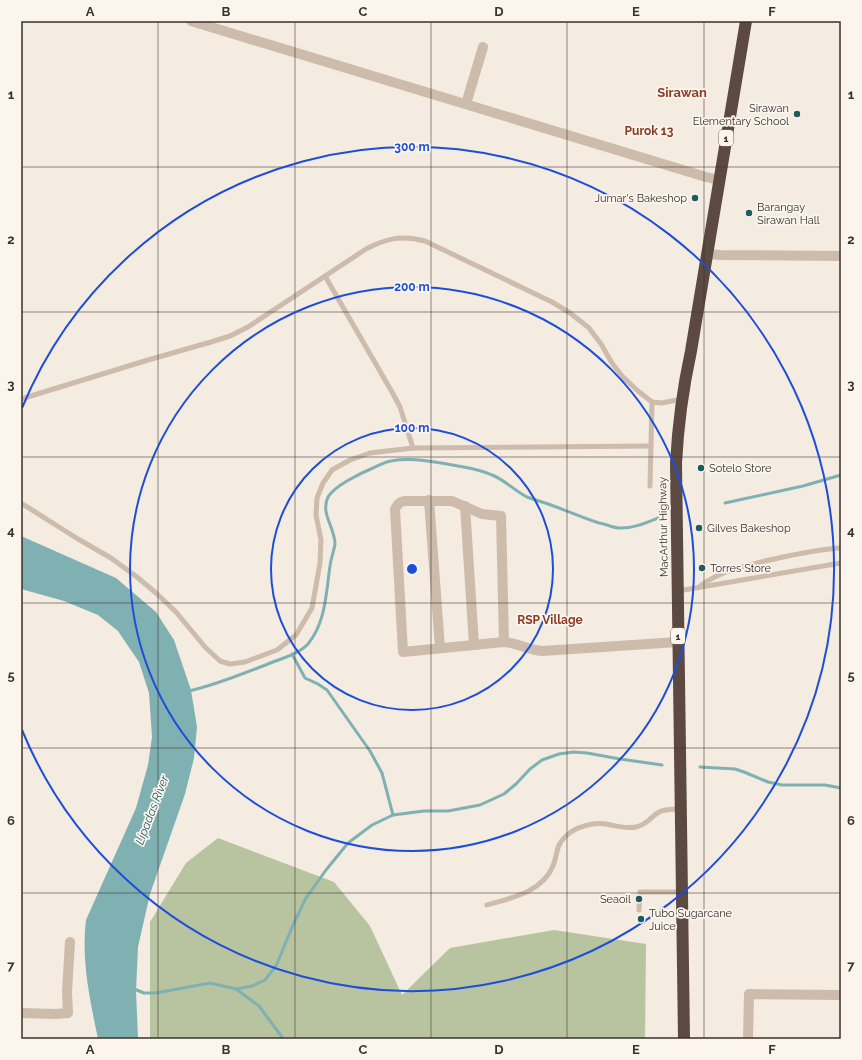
<svg xmlns="http://www.w3.org/2000/svg" width="862" height="1060" font-family="Raleway,sans-serif">
	<style>
		.green { fill: #b8c4a0 }
		.water { fill: #7fb0b2 }
		.lines { fill: none; stroke-linecap: round; stroke-linejoin: round }
		.stream { stroke: #7fb0b2; stroke-width: 3 }
		.lane { stroke: #cdbbac; stroke-width: 5 }
		.street { stroke: #cdbbac; stroke-width: 10 }
		.highway { stroke: #5c4a42; stroke-width: 12 }
		.grid { fill: none; stroke: #3b302b; stroke-width: 1; stroke-opacity: 0.55 }
		.ring { fill: none; stroke: #1d4ed8; stroke-width: 2 }
		.poi-dot { fill: #1f5a5e; stroke: #fbf5ee; stroke-width: 1.5 }
		.labels { text-anchor: middle; stroke-width: 3.5; stroke-linejoin: round; paint-order: stroke }
		.shield { fill: #fbf5ee; stroke: #756b66; stroke-width: 1 }
		.shield-label { font-size: 10px; font-weight: bold; fill: #3b302b }
		.poi-label { font-size: 11px; fill: #3b302b; stroke: #fbf5ee; text-anchor: start }
		.street-label { font-size: 11px; fill: #3b302b; stroke: #fbf5ee }
		.neighbourhood-label { font-size: 12px; font-weight: bold; fill: #8c3b22; stroke: #fbf5ee }
		.water-label { font-size: 12px; font-style: italic; fill: #1f5a5e; stroke: #fbf5ee }
		.quarter-label { font-size: 13px; font-weight: bold; fill: #8c3b22; stroke: #fbf5ee }
		.centre { fill: #1d4ed8; stroke: #fbf5ee; stroke-width: 2 }
		.ring-label { font-size: 12px; text-anchor: middle; font-weight: bold; fill: #1d4ed8; stroke: #fbf5ee; stroke-width: 3.5; stroke-linejoin: round; paint-order: stroke }
		.neatline { fill: none; stroke: #3b302b; stroke-width: 1.5 }
		.grid-label { font-size: 13px; text-anchor: middle; font-weight: bold; fill: #3b302b }
	</style>
	<rect width="100%" height="100%" fill="#f4ebe1"/>
	<path class="green" d="M218,838L334,882L370,926L402,995L450,948L554,930L646,944L645,1039H150V922L186,863Z"/>
	<path class="water" d="M21,536L116,578L156,612L174,640L191,690L197,727L194,758L185,794L150,894L138,947L136,991L138,1039H98C90,1000 81,960 86,920L136,808L148,765L152,737L149,693L139,662L118,631L98,615L64,601L21,589Z"/>
	<g class="lines">
		<g class="stream">
			<path d="M725,503L803,486L841,475"/>
			<path d="M292,654L305,678L318,684L327,690L370,751L382,773L393,815"/>
			<path d="M189,691C216,685 242,674 268,664C280,659 299,654 308,644C326,622 326,593 330,566C331,558 334,551 335,544C335,528 320,513 328,497C334,486 361,473 373,468C379,465 385,462 391,461C413,457 436,462 458,466C469,468 481,470 492,475C505,480 515,491 527,497C535,500 543,502 551,505C567,511 583,518 599,523C605,524 612,527 618,528C632,529 646,523 658,518"/>
			<path d="M700,767L735,769L744,772L768,782L782,785H825L841,788"/>
			<path d="M134,989L144,993H156L210,983L236,989L259,1006L282,1037V1039"/>
			<path d="M236,989L252,986L265,980L276,966L293,925L306,898L326,870L348,843L372,825L393,815L424,811H448L480,805L504,794L516,784L530,769L542,760L559,754L574,752L587,753L620,759L662,765"/>
		</g>
		<g class="lane">
			<path d="M325,276L392,392L400,407L413,448"/>
			<path d="M21,399L148,360L211,342L230,336L248,327L366,249C387,238 402,235 425,241L552,302L570,313L589,328L601,344L612,363L622,376L638,391L652,402L662,403L682,399"/>
			<path d="M650,486L652,402"/>
			<path d="M21,503L78,539L111,558L137,577L156,593L176,612L205,647L220,661L230,664L245,662L277,650L296,635L312,608L320,563L321,540L316,515L317,498L323,483L332,470L350,460L370,453L413,448L651,446"/>
			<path d="M699,587C719,570 757,563 783,557C802,553 821,549 841,548"/>
			<path d="M678,591L841,563"/>
			<path d="M487,905C512,898 542,892 553,866C558,854 555,846 566,836C575,827 593,822 606,824C616,826 625,829 636,827C649,824 650,817 659,812C665,809 673,809 680,809"/>
			<path d="M639,910L640,892H681"/>
		</g>
		<g class="street">
			<path d="M191,21L706,177L719,180"/>
			<path d="M466,104L483,47"/>
			<path d="M707,254L720,255L841,256"/>
			<path d="M429,500L440,648"/>
			<path d="M465,506L474,645"/>
			<path d="M504,642L501,516L482,514L452,501H405C399,502 398,504 395,509L403,652L504,642C518,643 528,650 542,651L678,642"/>
			<path d="M21,1013L55,1014L68,1013L67,992L70,942"/>
			<path d="M748,1039L749,994L841,995"/>
		</g>
		<path class="highway" d="M684,1039L676,463C678,425 683,388 691,351L746,21"/>
	</g>
	<path class="grid" d="M158,21V1039M295,21V1039M431,21V1039M567,21V1039M704,21V1039M21,167H841M21,312H841M21,457H841M21,603H841M21,748H841M21,893H841"/>
	<g class="ring">
		<circle cx="412" cy="569" r="141"/>
		<circle cx="412" cy="569" r="282"/>
		<path d="M22 408A422 422 0 1 1 22 730"/>
	</g>
	<g class="poi-dot">
		<circle cx="797" cy="114" r="4"/>
		<circle cx="695" cy="198" r="4"/>
		<circle cx="749" cy="213" r="4"/>
		<circle cx="701" cy="468" r="4"/>
		<circle cx="699" cy="528" r="4"/>
		<circle cx="702" cy="568" r="4"/>
		<circle cx="639" cy="899" r="4"/>
		<circle cx="641" cy="919" r="4"/>
	</g>
	<g class="labels">
		<g class="shield">
			<rect x="719" y="130" width="14" height="16" rx="3"/>
			<rect x="671" y="628" width="14" height="16" rx="3"/>
		</g>
		<g class="shield-label">
			<text x="726" y="142">1</text>
			<text x="678" y="640">1</text>
		</g>
		<g class="poi-label">
			<text x="789" y="112" text-anchor="end">Sirawan<tspan x="789" dy="13">Elementary School</tspan></text>
			<text x="687" y="202" text-anchor="end">Jumar's Bakeshop</text>
			<text x="757" y="211">Barangay<tspan x="757" dy="13">Sirawan Hall</tspan></text>
			<text x="709" y="472">Sotelo Store</text>
			<text x="707" y="532">Gilves Bakeshop</text>
			<text x="710" y="572">Torres Store</text>
			<text x="631" y="903" text-anchor="end">Seaoil</text>
			<text x="649" y="917">Tubo Sugarcane<tspan x="649" dy="13">Juice</tspan></text>
		</g>
		<g class="street-label">
			<text transform="translate(663 527) rotate(-91)" y="4">MacArthur Highway</text>
		</g>
		<g class="neighbourhood-label">
			<text x="649" y="135">Purok 13</text>
			<text x="550" y="624">RSP Village</text>
		</g>
		<g class="water-label">
			<text transform="translate(152 810) rotate(-69)" y="4">Lipadas River</text>
		</g>
		<g class="quarter-label">
			<text x="682" y="97">Sirawan</text>
		</g>
	</g>
	<circle cx="412" cy="569" r="6" class="centre"/>
	<g class="ring-label">
		<text x="412" y="151">300 m</text>
		<text x="412" y="291">200 m</text>
		<text x="412" y="432">100 m</text>
	</g>
	<rect width="862" height="1060" fill="none" stroke="#fbf5ee" stroke-width="44"/>
	<rect x="22" y="22" width="818" height="1016" class="neatline"/>
	<g class="grid-label">
		<text x="90" y="16">A</text>
		<text x="226" y="16">B</text>
		<text x="363" y="16">C</text>
		<text x="499" y="16">D</text>
		<text x="636" y="16">E</text>
		<text x="772" y="16">F</text>
		<text x="11" y="99">1</text>
		<text x="851" y="99">1</text>
		<text x="11" y="244">2</text>
		<text x="851" y="244">2</text>
		<text x="11" y="389">3</text>
		<text x="851" y="389">3</text>
		<text x="11" y="535">4</text>
		<text x="851" y="535">4</text>
		<text x="11" y="680">5</text>
		<text x="851" y="680">5</text>
		<text x="11" y="825">6</text>
		<text x="851" y="825">6</text>
		<text x="11" y="970">7</text>
		<text x="851" y="970">7</text>
		<text x="90" y="1054">A</text>
		<text x="226" y="1054">B</text>
		<text x="363" y="1054">C</text>
		<text x="499" y="1054">D</text>
		<text x="636" y="1054">E</text>
		<text x="772" y="1054">F</text>
	</g>
</svg>
